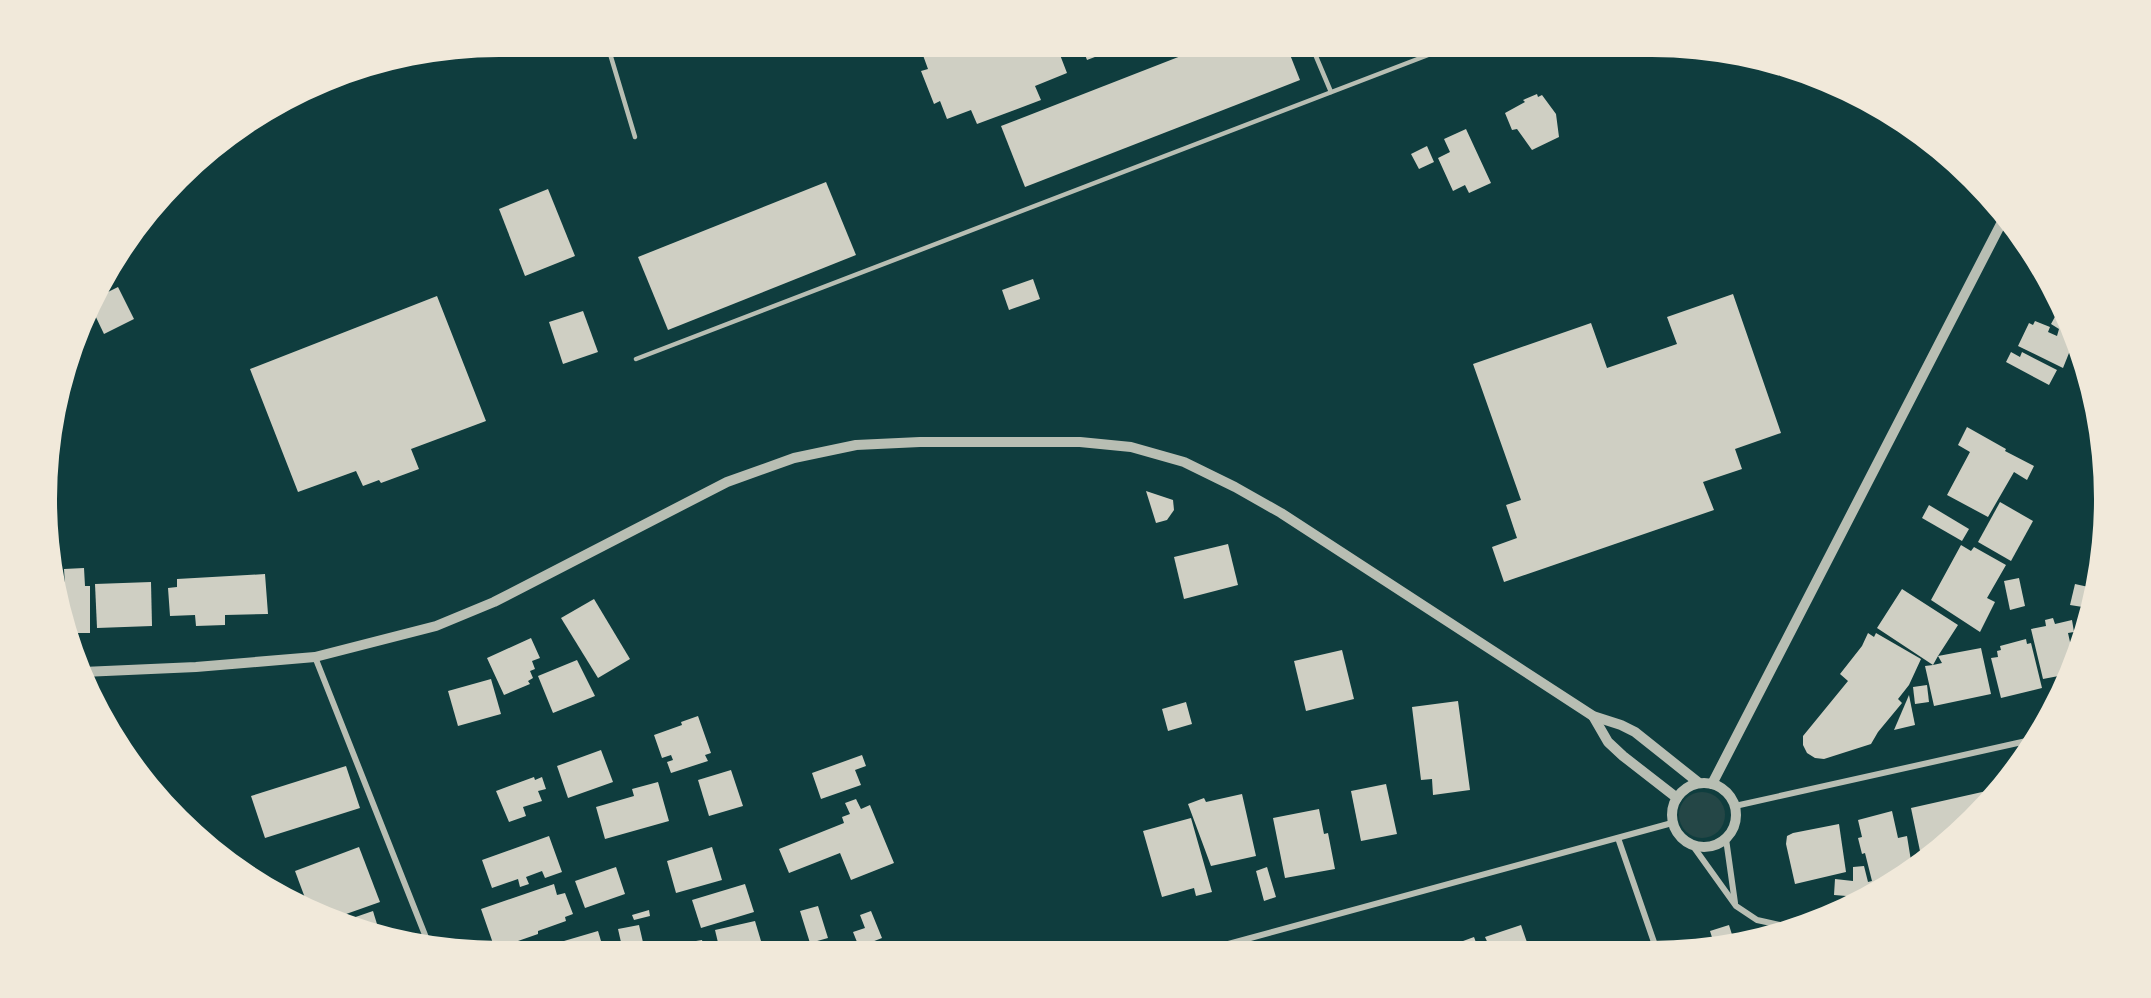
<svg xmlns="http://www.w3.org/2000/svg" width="2151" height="998" font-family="'Alegreya Sans',sans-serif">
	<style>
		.green { fill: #244646 }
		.building { fill: #cfcfc3 }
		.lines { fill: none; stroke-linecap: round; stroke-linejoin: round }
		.service { stroke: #b8beb3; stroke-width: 4.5 }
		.minor { stroke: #b8beb3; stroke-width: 6 }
		.tertiary { stroke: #b8beb3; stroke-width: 10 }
	</style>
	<rect width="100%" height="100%" fill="#0f3d3e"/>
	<circle class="green" cx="1702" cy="815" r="23"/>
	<g class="building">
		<path d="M920,47H1057L1067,73L1035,86L1041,100L977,124L971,110L947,119L940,101L934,104L921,71L928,69Z"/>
		<path d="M1082,47H1121L1087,60Z"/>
		<path d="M1204,47H1287L1300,80L1025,187L1001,126Z"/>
		<path d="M1363,47H1383L1366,54Z"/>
		<path d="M1537,94L1538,97L1542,95L1556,114L1559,137L1532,150L1517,129L1512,130L1505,113L1525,102L1523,100Z"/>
		<path d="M1466,129L1491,183L1469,193L1465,185L1453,191L1438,158L1450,152L1444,139Z"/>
		<path d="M1427,146L1434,162L1419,169L1411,154Z"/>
		<path d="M826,182L856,255L668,330L638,257Z"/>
		<path d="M548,189L575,256L525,276L499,209Z"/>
		<path d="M1033,279L1040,299L1009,310L1002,290Z"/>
		<path d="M118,287L134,319L104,334L93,311L98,297Z"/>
		<path d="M1733,294L1781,433L1735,449L1742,469L1703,482L1714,510L1504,582L1492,547L1517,538L1506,505L1521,500L1473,364L1591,323L1607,368L1677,344L1667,317Z"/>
		<path d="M437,296L486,421L411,449L419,469L381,483L379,480L363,486L356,471L298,492L250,369Z"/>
		<path d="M583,311L598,352L563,364L549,322Z"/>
		<path d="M2057,313L2065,317L2072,333L2071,335L2068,333L2065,340L2073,343L2063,368L2018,346L2029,323L2033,325L2035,321L2050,327L2048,332L2057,336L2059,329L2051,324Z"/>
		<path d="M2011,352L2020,357L2022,352L2057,370L2049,385L2006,362Z"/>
		<path d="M1967,427L2006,449L2005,451L2034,466L2027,480L2014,472L1988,517L1947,495L1970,452L1958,445Z"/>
		<path d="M1146,491L1173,500L1174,510L1167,520L1156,523Z"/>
		<path d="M2000,502L2033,521L2011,561L1978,542Z"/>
		<path d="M1929,505L1969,529L1962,541L1922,518Z"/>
		<path d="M1228,544L1238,585L1184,599L1174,557Z"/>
		<path d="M1961,545L1971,551L1974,547L2006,565L1987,598L1995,602L1980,632L1931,600Z"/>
		<path d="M84,568L85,586H90V633H69V625H66L57,585H65L64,569Z"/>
		<path d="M265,574L268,614L225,615V625L196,626L195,615L170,616L168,588L177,587V579Z"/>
		<path d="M2019,578L2025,606L2010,610L2004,581Z"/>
		<path d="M151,582L152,626L97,628L95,584Z"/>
		<path d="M2075,584L2093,588L2089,608L2070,605Z"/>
		<path d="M1902,589L1958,625L1938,656L1981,648L1991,694L1934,706L1925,666L1933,665L1942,663L1938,656L1933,665L1877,628Z"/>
		<path d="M594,599L630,659L598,678L561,618Z"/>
		<path d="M2053,618L2055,624L2072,620L2074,632L2068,633L2074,660L2069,674L2043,679L2031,629L2046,626L2045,620Z"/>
		<path d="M1868,633L1874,637L1876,633L1921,659L1909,685L1898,699L1902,703L1878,732L1871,744L1824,759L1815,758L1807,753L1803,745V736L1848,681L1840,674L1862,646Z"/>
		<path d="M531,638L540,658L532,661L535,669L530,671L533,678L528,681L530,684L504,695L487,658Z"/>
		<path d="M2026,639L2027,644L2031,643L2042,688L2001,698L1991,658L1998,657L1997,651L2001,650L2000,646Z"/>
		<path d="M1342,650L1354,699L1306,711L1294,661Z"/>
		<path d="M577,660L595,696L553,713L538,676Z"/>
		<path d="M491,679L501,714L458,726L448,691Z"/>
		<path d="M1927,685L1929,702L1915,704L1913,687Z"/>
		<path d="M1909,695L1915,725L1894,730Z"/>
		<path d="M1458,701L1470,790L1433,795L1432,779L1421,780L1412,707Z"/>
		<path d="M1186,702L1192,724L1168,731L1162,709Z"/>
		<path d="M698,716L711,753L705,755L708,761L671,773L667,762L673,760L671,755L662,758L654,735L682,725L681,722Z"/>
		<path d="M601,750L613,782L568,798L557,766Z"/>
		<path d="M862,755L866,766L855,770L861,785L821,799L812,773Z"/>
		<path d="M346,766L360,808L265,838L251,796Z"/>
		<path d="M731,770L743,806L709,816L698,780Z"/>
		<path d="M534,777L535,780L542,777L546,789L538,791L542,801L523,807L526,816L509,822L496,791Z"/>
		<path d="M658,782L669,821L605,839L596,807L634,796L632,789Z"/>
		<path d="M1386,784L1397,834L1361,841L1351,791Z"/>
		<path d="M1991,790L1992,794L1939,847L1920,851L1911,808Z"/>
		<path d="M1242,794L1256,856L1211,866L1188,804L1204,798L1206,802Z"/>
		<path d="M856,799L861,809L870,805L894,863L851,880L840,853L789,873L779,849L844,823L842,817L850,814L845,803Z"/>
		<path d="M1319,809L1324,834L1328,833L1335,869L1285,878L1273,818Z"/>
		<path d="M1892,811L1898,838L1907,836L1912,867L1859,897L1834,895L1835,879L1853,881V867L1864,866L1868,882L1872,881L1865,853L1862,854L1858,838L1862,837L1858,820Z"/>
		<path d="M1191,818L1212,892L1196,896L1194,888L1162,897L1143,831Z"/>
		<path d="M1839,824L1846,872L1795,884L1786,844L1787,836L1793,833Z"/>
		<path d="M549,836L562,872L545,878L542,871L526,877L529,884L520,887L518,879L492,888L482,860Z"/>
		<path d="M359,847L380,902L332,919L308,906L295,871Z"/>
		<path d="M712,847L722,880L676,893L667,861Z"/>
		<path d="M1917,856H1929L1919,863Z"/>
		<path d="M616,867L625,894L585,908L575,881Z"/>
		<path d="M1267,867L1276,897L1264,901L1256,871Z"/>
		<path d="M554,884L557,895L565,893L573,914L565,917L566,921L538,931V934L495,949L481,909Z"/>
		<path d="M745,884L754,912L701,928L692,900Z"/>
		<path d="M818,906L828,938L810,943L800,911Z"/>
		<path d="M649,910L650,916L634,920L632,915Z"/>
		<path d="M373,911L380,934L341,922Z"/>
		<path d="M871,911L882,938L859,947L853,932L865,928L860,915Z"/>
		<path d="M755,921L764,951H720L715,930Z"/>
		<path d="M639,925L645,951H623L618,929Z"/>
		<path d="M1521,925L1529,948H1490L1485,937Z"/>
		<path d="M1729,925L1734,941L1715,947L1710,931Z"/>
		<path d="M598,931L604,951H530Z"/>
		<path d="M1474,937L1478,948H1444Z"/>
		<path d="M702,940L705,951H686L684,943Z"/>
	</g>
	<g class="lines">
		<g class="service">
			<path d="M608,47L635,137"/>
			<path d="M1312,47L1331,92"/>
			<path d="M636,359L1449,47"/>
		</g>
		<g class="minor">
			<path d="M315,657L429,945"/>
			<path d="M1735,806L2031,740"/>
			<path d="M1618,838L1656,948"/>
			<path d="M1726,839L1735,903"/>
			<path d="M1693,846L1736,906L1757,920L1789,927"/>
			<path d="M1210,949L1672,823"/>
		</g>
		<g class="tertiary">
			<path d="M83,672L196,667L315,657L436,626L494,602L727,482L794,458L856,445L920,442H1080L1131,447L1184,462L1235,487L1281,513L1593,716L1621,725L1635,732L1699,783"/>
			<path d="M1593,716L1608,742L1623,756L1677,798"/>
			<circle cx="1704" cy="815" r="32"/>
			<path d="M1712,784L2004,218"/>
		</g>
	</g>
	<path d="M0 0H2151V998H0ZM499 57H1652A442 442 0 0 1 2094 499V499A442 442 0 0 1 1652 941H499A442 442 0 0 1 57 499V499A442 442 0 0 1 499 57Z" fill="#f1e9da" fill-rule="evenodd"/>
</svg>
